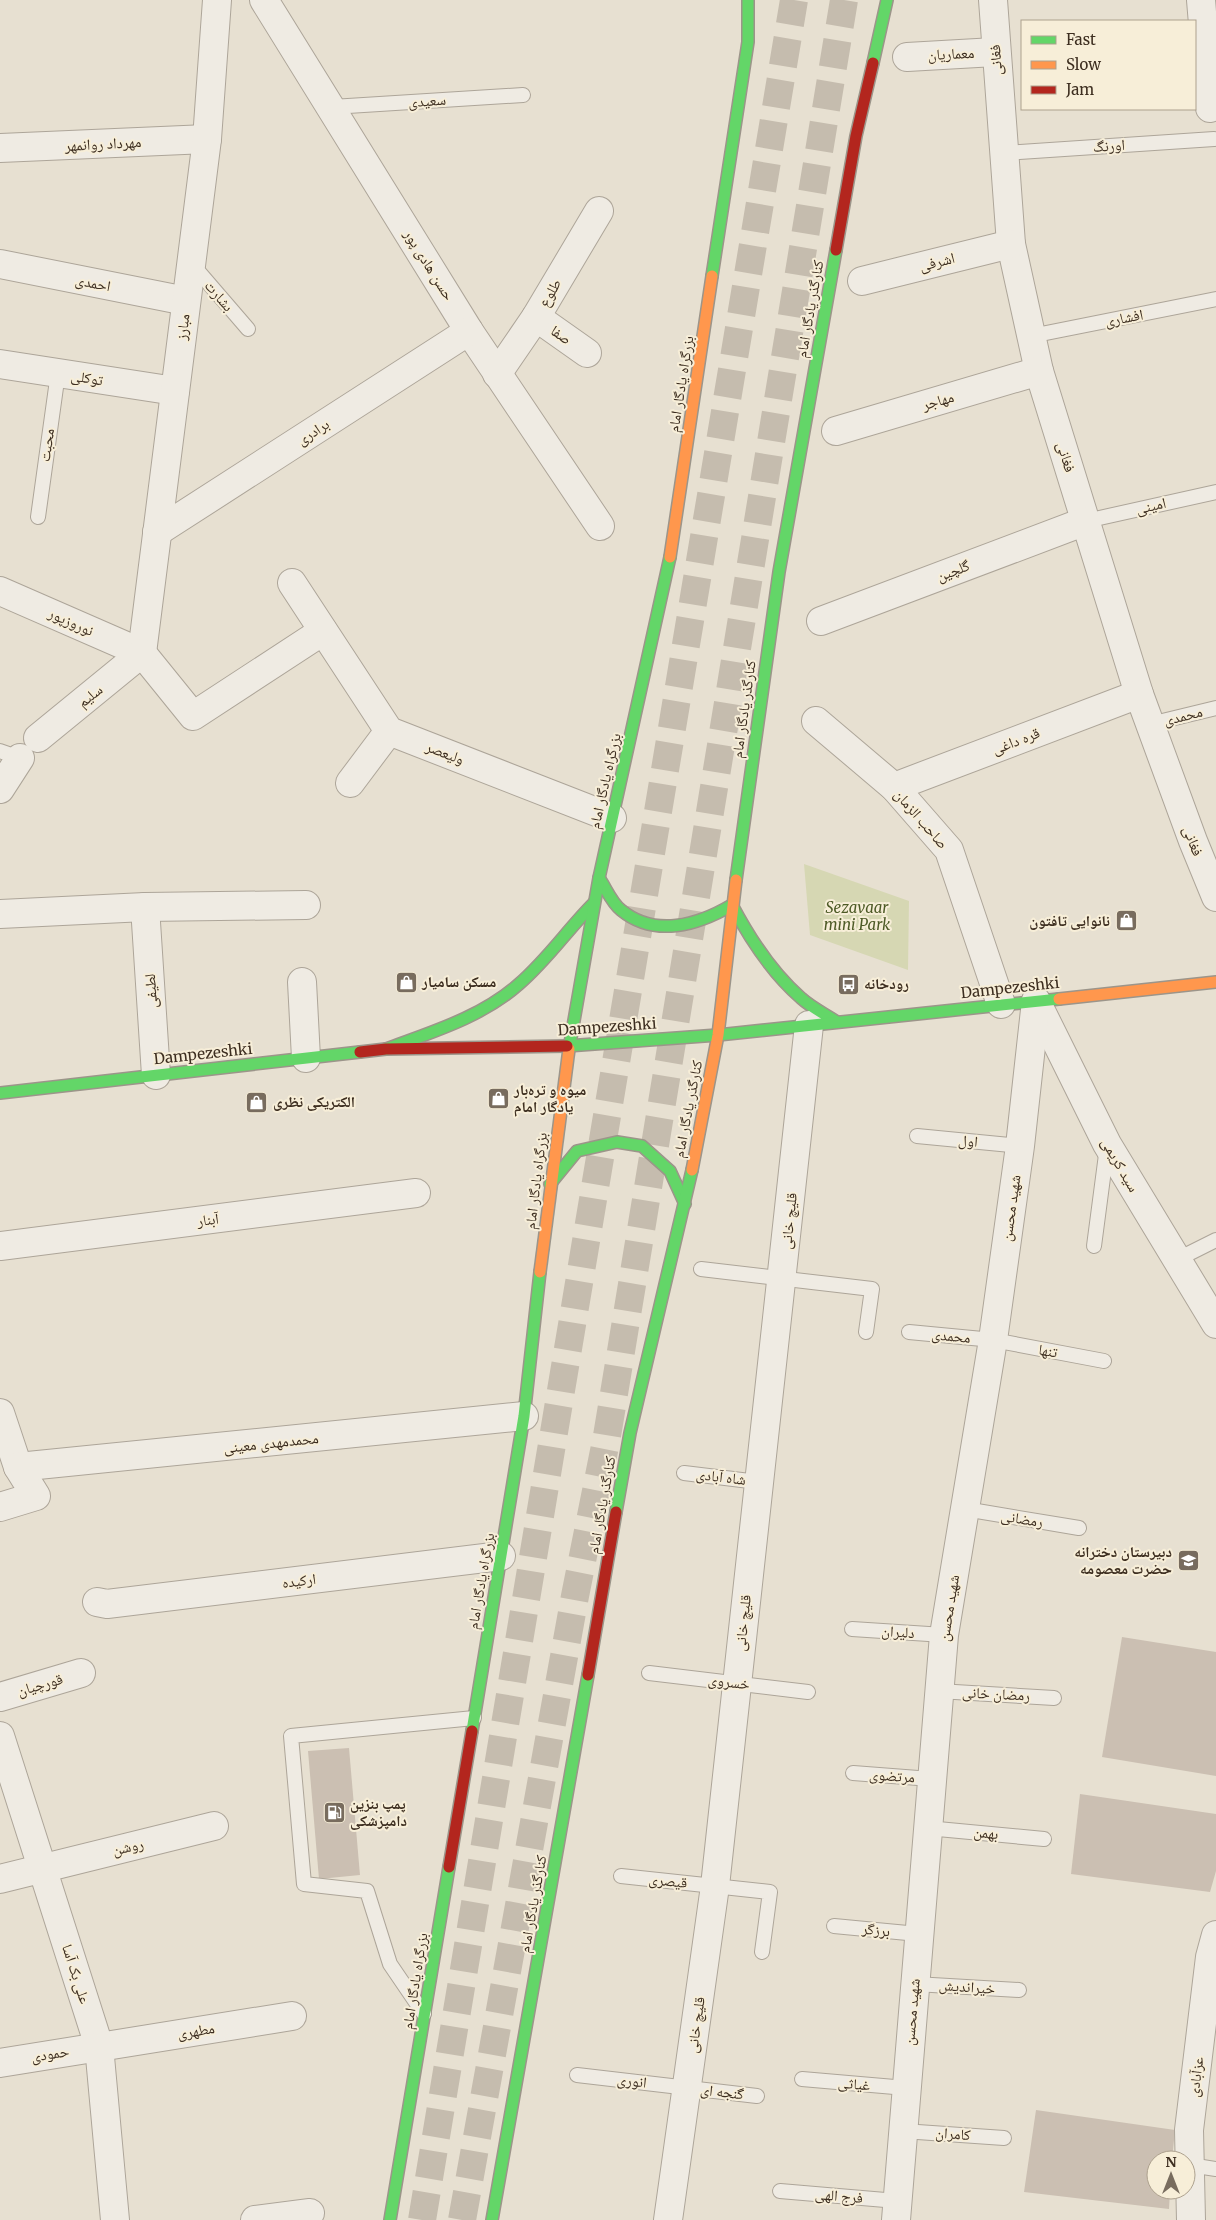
<svg xmlns="http://www.w3.org/2000/svg" width="1216" height="2220" font-family="Merriweather,'Noto Naskh Arabic',serif">
	<style>
		.green { fill: #d6d7b3 }
		.building { fill: #cbbfb2 }
		.lines { fill: none; stroke-linecap: round; stroke-linejoin: round }
		.highway-tunnel { stroke: #c5bcae; stroke-width: 28; stroke-dasharray: 28 14; stroke-linecap: butt }
		.lane-casing { stroke: #ada599; stroke-width: 16 }
		.street-casing { stroke: #ada599; stroke-width: 30 }
		.fast-casing { stroke: #9c958a; stroke-width: 14 }
		.slow-casing { stroke: #9c958a; stroke-width: 14 }
		.jam-casing { stroke: #9c958a; stroke-width: 14 }
		.lane { stroke: #efebe3; stroke-width: 14 }
		.street { stroke: #efebe3; stroke-width: 28 }
		.fast { stroke: #63d668; stroke-width: 11 }
		.slow { stroke: #ff974d; stroke-width: 11 }
		.jam { stroke: #b3261e; stroke-width: 11 }
		.labels { text-anchor: middle; stroke-width: 4; stroke-linejoin: round; paint-order: stroke }
		.street-label { font-size: 15px; fill: #3d2e20; stroke: #f7eed8 }
		.park-label { font-size: 15px; font-style: italic; fill: #4d5a26; stroke: #f7eed8 }
		.poi-label { font-size: 15px; font-weight: bold; fill: #3d2e20; stroke: #f7eed8; text-anchor: start }
	</style>
	<rect width="100%" height="100%" fill="#e7e0d1"/>
	<path class="green" d="M804,864L909,901L908,970L810,935Z"/>
	<g class="building">
		<path d="M1122,1637L1216,1652V1776L1102,1757Z"/>
		<path d="M349,1748L360,1875L319,1879L308,1751Z"/>
		<path d="M1080,1794L1216,1814V1871L1210,1892L1071,1874Z"/>
		<path d="M1036,2110L1175,2130L1172,2160H1156V2190H1170L1169,2209L1024,2192Z"/>
	</g>
	<g class="lines">
		<g class="highway-tunnel">
			<path d="M422,2220L794,0"/>
			<path d="M462,2220L575,1596L607,1436L844,0"/>
		</g>
		<defs>
			<g id="lane">
				<path d="M332,107L523,95"/>
				<path d="M1004,153L1214,139"/>
				<path d="M192,264L248,329"/>
				<path d="M1031,336L1216,299"/>
				<path d="M38,517L58,373"/>
				<path d="M1086,521L1216,492"/>
				<path d="M1150,724L1216,708"/>
				<path d="M0,751L20,758"/>
				<path d="M917,1136L1020,1146"/>
				<path d="M1094,1246L1107,1147"/>
				<path d="M1176,1260L1216,1240"/>
				<path d="M701,1269L872,1289L866,1332"/>
				<path d="M909,1332L993,1340L1104,1361"/>
				<path d="M684,1473L758,1482"/>
				<path d="M965,1509L1079,1528"/>
				<path d="M852,1629L944,1635"/>
				<path d="M649,1673L808,1692"/>
				<path d="M938,1691L1054,1698"/>
				<path d="M853,1773L931,1779"/>
				<path d="M927,1828L1044,1839"/>
				<path d="M621,1876L770,1892L762,1952"/>
				<path d="M834,1926L918,1934"/>
				<path d="M915,1984L1019,1990"/>
				<path d="M424,2014L390,1964L367,1891L304,1884L291,1736L474,1718"/>
				<path d="M577,2075L757,2096"/>
				<path d="M802,2079L906,2088"/>
				<path d="M903,2131L1004,2138"/>
				<path d="M1190,2165L1216,2169"/>
				<path d="M780,2191L897,2201"/>
			</g>
			<g id="street">
				<path d="M264,0L469,331L600,526"/>
				<path d="M993,0L1011,244L1039,371L1139,694L1193,841L1216,897"/>
				<path d="M1201,0L1210,108"/>
				<path d="M907,57L995,52"/>
				<path d="M0,148L207,139"/>
				<path d="M0,264L186,301"/>
				<path d="M862,281L1011,244"/>
				<path d="M536,317L587,353"/>
				<path d="M0,364L175,391"/>
				<path d="M497,374L536,317L599,211"/>
				<path d="M836,431L1039,371"/>
				<path d="M157,532L469,331"/>
				<path d="M292,583L389,731L612,818"/>
				<path d="M0,591L142,653L193,716L323,631"/>
				<path d="M821,621L1086,521"/>
				<path d="M142,653L207,139L217,0"/>
				<path d="M816,721L894,787L949,850L1001,1004"/>
				<path d="M38,738L142,653"/>
				<path d="M350,783L389,731"/>
				<path d="M894,787L1139,694"/>
				<path d="M0,789L20,758"/>
				<path d="M145,907L156,1075"/>
				<path d="M0,914L145,907L306,905"/>
				<path d="M302,982L306,1058"/>
				<path d="M1036,1001L1107,1144L1216,1324"/>
				<path d="M0,1246L416,1193"/>
				<path d="M0,1413L18,1467L36,1496L0,1507"/>
				<path d="M18,1467L524,1416"/>
				<path d="M97,1602L107,1604L501,1556"/>
				<path d="M0,1697L81,1673"/>
				<path d="M0,1736L99,2046L115,2220"/>
				<path d="M0,1879L214,1826"/>
				<path d="M0,2063L292,2016"/>
				<path d="M255,2220L310,2213"/>
				<path d="M668,2220L715,1886L809,1025"/>
				<path d="M896,2220L944,1635L993,1340L1020,1146L1036,1001"/>
				<path d="M1191,2220L1189,2130L1210,1957L1216,1935"/>
			</g>
			<g id="fast">
				<path d="M873,63L887,0"/>
				<path d="M712,276L748,42V0"/>
				<path d="M599,878C606,888 611,902 621,910C655,938 698,925 732,905C750,939 772,973 801,998C812,1008 825,1014 837,1022"/>
				<path d="M736,880L779,572L836,250"/>
				<path d="M567,1046L718,1035L1059,999"/>
				<path d="M386,1049C432,1032 482,1017 519,984C547,960 568,929 594,903"/>
				<path d="M569,1049L599,878L670,557"/>
				<path d="M0,1093L360,1052"/>
				<path d="M550,1184L577,1151L617,1142L642,1146L670,1171L685,1204"/>
				<path d="M616,1512L630,1433L692,1170"/>
				<path d="M472,1731L524,1416L540,1272"/>
				<path d="M390,2220L449,1867"/>
				<path d="M492,2220L588,1675"/>
			</g>
			<g id="slow">
				<path d="M670,557L712,276"/>
				<path d="M1059,999L1216,982"/>
				<path d="M692,1170L718,1035L736,880"/>
				<path d="M540,1272L569,1049"/>
			</g>
			<g id="jam">
				<path d="M836,250L856,136L873,63"/>
				<path d="M360,1052L386,1049L567,1046"/>
				<path d="M588,1675L616,1512"/>
				<path d="M449,1867L472,1731"/>
			</g>
		</defs>
		<use href="#lane" class="lane-casing"/>
		<use href="#street" class="street-casing"/>
		<use href="#fast" class="fast-casing"/>
		<use href="#slow" class="slow-casing"/>
		<use href="#jam" class="jam-casing"/>
		<use href="#lane" class="lane"/>
		<use href="#street" class="street"/>
		<use href="#fast" class="fast"/>
		<use href="#slow" class="slow"/>
		<use href="#jam" class="jam"/>
	</g>
	<defs>
		<symbol id="shop-square" viewBox="-11 -11 22 22"><rect x="-9" y="-9" width="18" height="18" rx="4" fill="#786c5e" stroke="#f7eed8"/><path d="M-5-2.5h2.3a2.7 3.5 0 0 1 5.4 0H5L5.5 6h-11ZM-1.5-2.5h3a1.5 2.3 0 0 0-3 0Z" fill="#fff"/></symbol>
		<symbol id="bus-square" viewBox="-11 -11 22 22"><rect x="-9" y="-9" width="18" height="18" rx="4" fill="#786c5e" stroke="#f7eed8"/><path d="M-5-6H5V4H4V6H2V4H-2V6H-4V4H-5ZM-3.5-4V0h7V-4ZM-3.5 1.2v1.5H-2V1.2ZM2 1.2v1.5H3.5V1.2Z" fill="#fff"/></symbol>
		<symbol id="school-square" viewBox="-11 -11 22 22"><rect x="-9" y="-9" width="18" height="18" rx="4" fill="#786c5e" stroke="#f7eed8"/><path d="M0-5L7-2L0 1L-7-2ZM-4 1L0 2.5L4 1V4Q0 6-4 4Z" fill="#fff"/></symbol>
		<symbol id="fuel-square" viewBox="-11 -11 22 22"><rect x="-9" y="-9" width="18" height="18" rx="4" fill="#786c5e" stroke="#f7eed8"/><path d="M-5.5-6h7V0h2V4h1.3V-2.5L3-4.5l.8-.8L6-3V5H2.5V1h-1V6h-7ZM-4.2-4.7v3.2H.2V-4.7Z" fill="#fff"/></symbol>
	</defs>
	<g fill-rule="evenodd">
		<use href="#shop-square" x="1114" y="908" width="25" height="25"/>
		<use href="#shop-square" x="394" y="970" width="25" height="25"/>
		<use href="#bus-square" x="836" y="972" width="25" height="25"/>
		<use href="#shop-square" x="486" y="1086" width="25" height="25"/>
		<use href="#shop-square" x="244" y="1090" width="25" height="25"/>
		<use href="#school-square" x="1176" y="1548" width="25" height="25"/>
		<use href="#fuel-square" x="322" y="1800" width="25" height="25"/>
	</g>
	<g class="labels">
		<g class="street-label">
			<text transform="translate(951 54) rotate(-3)" y="5">معماریان</text>
			<text transform="translate(996 60) rotate(-94)" y="5">فغانی</text>
			<text transform="translate(427 101) rotate(-4)" y="5">سعیدی</text>
			<text transform="translate(103 144) rotate(-3)" y="5">مهرداد روانمهر</text>
			<text transform="translate(1109 146) rotate(-4)" y="5">اورنگ</text>
			<text transform="translate(937 262) rotate(-14)" y="5">اشرفی</text>
			<text transform="translate(429 265) rotate(58)" y="5">حسن هادی پور</text>
			<text transform="translate(93 283) rotate(11)" y="5">احمدی</text>
			<text transform="translate(550 293) rotate(-60)" y="5">طلوع</text>
			<text transform="translate(219 296) rotate(49)" y="5">بشارت</text>
			<text transform="translate(810 309) rotate(-80)" y="5">کنارگذر یادگار امام</text>
			<text transform="translate(1124 318) rotate(-11)" y="5">افشاری</text>
			<text transform="translate(183 327) rotate(-83)" y="5">مبارز</text>
			<text transform="translate(561 335) rotate(35)" y="5">صفا</text>
			<text transform="translate(87 378) rotate(9)" y="5">توکلی</text>
			<text transform="translate(681 384) rotate(-81)" y="5">بزرگراه یادگار امام</text>
			<text transform="translate(938 401) rotate(-16)" y="5">مهاجر</text>
			<text transform="translate(313 432) rotate(-33)" y="5">برادری</text>
			<text transform="translate(47 445) rotate(-82)" y="5">محبت</text>
			<text transform="translate(1066 457) rotate(73)" y="5">فغانی</text>
			<text transform="translate(1151 506) rotate(-13)" y="5">امینی</text>
			<text transform="translate(953 571) rotate(-21)" y="5">گلچین</text>
			<text transform="translate(71 622) rotate(24)" y="5">نوروزپور</text>
			<text transform="translate(90 696) rotate(-39)" y="5">سلیم</text>
			<text transform="translate(744 709) rotate(-82)" y="5">کنارگذر یادگار امام</text>
			<text transform="translate(1183 716) rotate(-14)" y="5">محمدی</text>
			<text transform="translate(1016 741) rotate(-21)" y="5">قره داغی</text>
			<text transform="translate(445 753) rotate(21)" y="5">ولیعصر</text>
			<text transform="translate(605 781) rotate(-77)" y="5">بزرگراه یادگار امام</text>
			<text transform="translate(921 819) rotate(49)" y="5">صاحب الزمان</text>
			<text transform="translate(1193 841) rotate(69)" y="5">فغانی</text>
			<text transform="translate(1010 988) rotate(-6)" y="5">Dampezeshki</text>
			<text transform="translate(151 991) rotate(-94)" y="5">لطیفی</text>
			<text transform="translate(607 1027) rotate(-4)" y="5">Dampezeshki</text>
			<text transform="translate(203 1054) rotate(-6)" y="5">Dampezeshki</text>
			<text transform="translate(688 1109) rotate(-79)" y="5">کنارگذر یادگار امام</text>
			<text transform="translate(968 1141) rotate(6)" y="5">اول</text>
			<text transform="translate(1120 1165) rotate(60)" y="5">سید کریمی</text>
			<text transform="translate(536 1181) rotate(-83)" y="5">بزرگراه یادگار امام</text>
			<text transform="translate(1011 1208) rotate(-82)" y="5">شهید محسن</text>
			<text transform="translate(208 1220) rotate(-7)" y="5">آبنار</text>
			<text transform="translate(789 1221) rotate(-84)" y="5">قلیچ خانی</text>
			<text transform="translate(951 1336) rotate(6)" y="5">محمدی</text>
			<text transform="translate(1048 1351) rotate(10)" y="5">تنها</text>
			<text transform="translate(271 1443) rotate(-6)" y="5">محمدمهدی معینی</text>
			<text transform="translate(721 1477) rotate(7)" y="5">شاه آبادی</text>
			<text transform="translate(602 1505) rotate(-80)" y="5">کنارگذر یادگار امام</text>
			<text transform="translate(1022 1519) rotate(9)" y="5">رمضانی</text>
			<text transform="translate(299 1581) rotate(-7)" y="5">ارکیده</text>
			<text transform="translate(481 1581) rotate(-80)" y="5">بزرگراه یادگار امام</text>
			<text transform="translate(949 1608) rotate(-81)" y="5">شهید محسن</text>
			<text transform="translate(743 1623) rotate(-84)" y="5">قلیچ خانی</text>
			<text transform="translate(898 1632) rotate(4)" y="5">دلیران</text>
			<text transform="translate(729 1682) rotate(7)" y="5">خسروی</text>
			<text transform="translate(40 1685) rotate(-16)" y="5">قورچیان</text>
			<text transform="translate(996 1694) rotate(3)" y="5">رمضان خانی</text>
			<text transform="translate(892 1776) rotate(4)" y="5">مرتضوی</text>
			<text transform="translate(986 1833) rotate(6)" y="5">بهمن</text>
			<text transform="translate(128 1847) rotate(-13)" y="5">روشن</text>
			<text transform="translate(668 1881) rotate(6)" y="5">قیصری</text>
			<text transform="translate(533 1904) rotate(-80)" y="5">کنارگذر یادگار امام</text>
			<text transform="translate(876 1930) rotate(6)" y="5">برزگر</text>
			<text transform="translate(76 1974) rotate(72)" y="5">علی بک آسا</text>
			<text transform="translate(415 1981) rotate(-81)" y="5">بزرگراه یادگار امام</text>
			<text transform="translate(967 1987) rotate(4)" y="5">خیراندیش</text>
			<text transform="translate(912 2012) rotate(-85)" y="5">شهید محسن</text>
			<text transform="translate(696 2025) rotate(-82)" y="5">قلیچ خانی</text>
			<text transform="translate(196 2031) rotate(-9)" y="5">مطهری</text>
			<text transform="translate(50 2054) rotate(-9)" y="5">حمودی</text>
			<text transform="translate(1196 2077) rotate(-83)" y="5">عزآبادی</text>
			<text transform="translate(632 2081) rotate(7)" y="5">انوری</text>
			<text transform="translate(854 2084) rotate(5)" y="5">غیاثی</text>
			<text transform="translate(722 2092) rotate(7)" y="5">گنجه ای</text>
			<text transform="translate(953 2134) rotate(4)" y="5">کامران</text>
			<text transform="translate(839 2196) rotate(5)" y="5">فرج الهی</text>
		</g>
		<g class="park-label">
			<text x="857" y="913">Sezavaar<tspan x="857" dy="17">mini Park</tspan></text>
		</g>
		<g class="poi-label">
			<text x="1110" y="926" text-anchor="end">نانوایی تافتون</text>
			<text x="422" y="987">مسکن سامیار</text>
			<text x="864" y="989">رودخانه</text>
			<text x="514" y="1095">میوه و تره‌بار<tspan x="514" dy="17">یادگار امام</tspan></text>
			<text x="273" y="1107">الکتریکی نظری</text>
			<text x="1172" y="1557" text-anchor="end">دبیرستان دخترانه<tspan x="1172" dy="17">حضرت معصومه</tspan></text>
			<text x="350" y="1809">پمپ بنزین<tspan x="350" dy="17">دامپزشکی</tspan></text>
		</g>
	</g>
	<rect x="1021" y="20" width="175" height="90" fill="#f7eed8" stroke="#ada18e"/>
	<rect x="1031" y="36" width="25" height="8" fill="#63d668" stroke="#ada18e"/>
	<text x="1066" y="45" font-size="15" fill="#3d2e20">Fast</text>
	<rect x="1031" y="61" width="25" height="8" fill="#ff974d" stroke="#ada18e"/>
	<text x="1066" y="70" font-size="15" fill="#3d2e20">Slow</text>
	<rect x="1031" y="86" width="25" height="8" fill="#b3261e" stroke="#ada18e"/>
	<text x="1066" y="95" font-size="15" fill="#3d2e20">Jam</text>
	<g transform="translate(1171 2175)"><circle r="24" fill="#f7eed8" stroke="#ada18e"/>
	<path d="M0-4L9 19L0 12L-9 19Z" fill="#786c5e"/>
	<text y="-8" font-size="14" font-weight="bold" text-anchor="middle" fill="#3d2e20">N</text>
	</g>
</svg>
